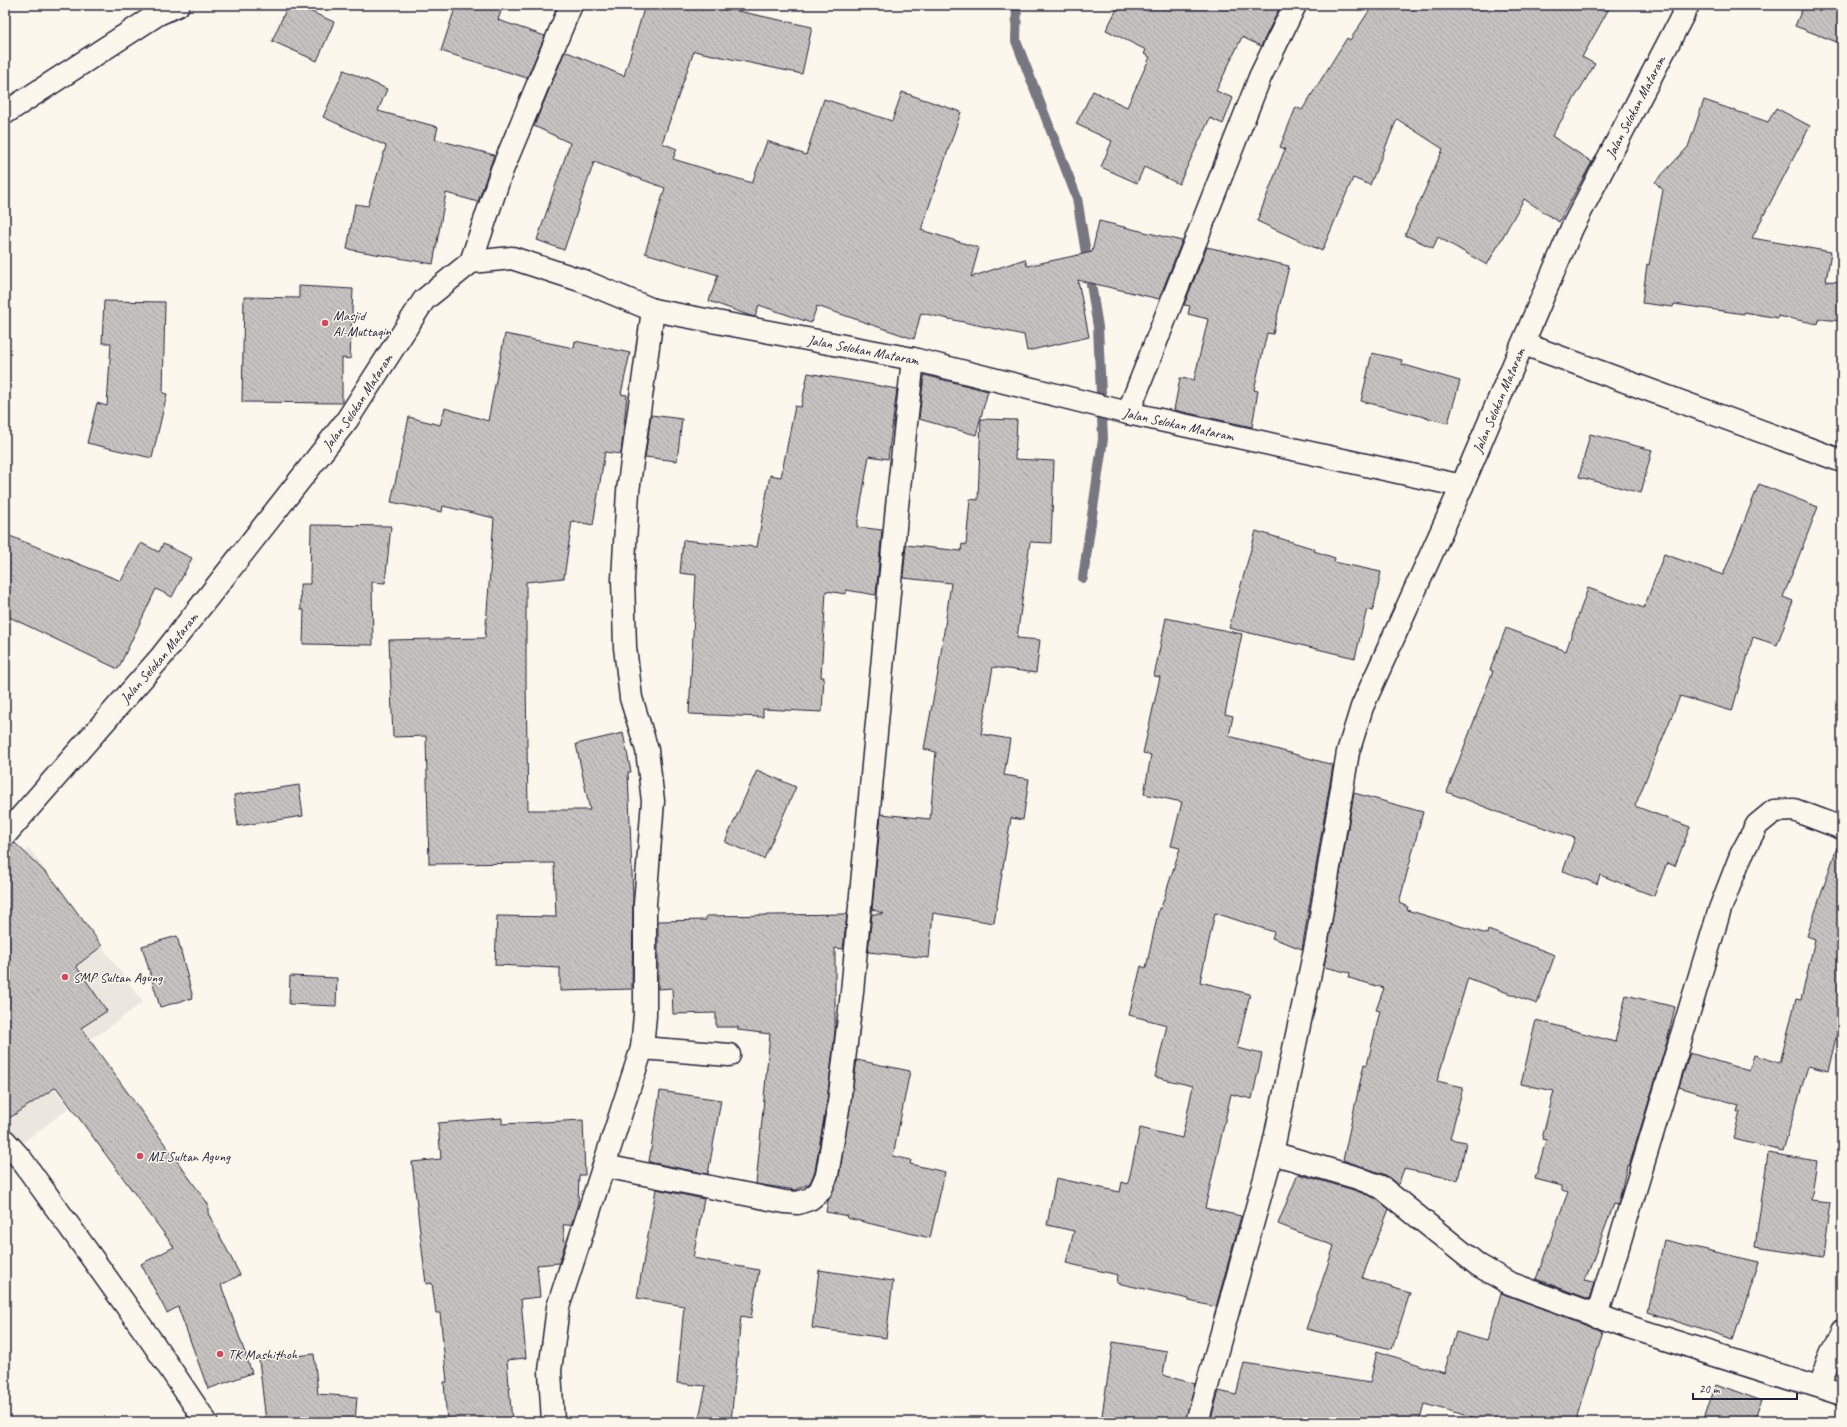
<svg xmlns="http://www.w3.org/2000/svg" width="1847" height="1427" font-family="Caveat,sans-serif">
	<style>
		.built { fill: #ebe7df }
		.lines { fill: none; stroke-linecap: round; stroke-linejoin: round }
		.stream { stroke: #787681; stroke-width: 10 }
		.building { fill: url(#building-back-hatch); stroke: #22223b }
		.minor-casing { stroke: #22223b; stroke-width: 25 }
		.minor { stroke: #fbf7ec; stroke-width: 22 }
		.poi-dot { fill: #d1495b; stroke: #fbf7ec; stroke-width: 1.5 }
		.labels { text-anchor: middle; stroke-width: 3; stroke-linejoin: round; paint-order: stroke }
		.street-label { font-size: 14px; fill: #22223b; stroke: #fbf7ec }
		.poi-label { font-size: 14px; fill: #22223b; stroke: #fbf7ec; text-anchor: start }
	</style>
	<defs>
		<pattern id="building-back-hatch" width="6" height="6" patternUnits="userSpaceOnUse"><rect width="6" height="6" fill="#c6c2c0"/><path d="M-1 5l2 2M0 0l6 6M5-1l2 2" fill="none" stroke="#aaa6a6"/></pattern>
	</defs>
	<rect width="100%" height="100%" fill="#fbf7ec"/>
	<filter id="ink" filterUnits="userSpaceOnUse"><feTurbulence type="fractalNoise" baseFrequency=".025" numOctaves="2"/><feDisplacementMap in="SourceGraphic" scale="8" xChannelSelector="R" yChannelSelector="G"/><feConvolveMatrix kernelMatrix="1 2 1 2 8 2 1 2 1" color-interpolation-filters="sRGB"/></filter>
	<g filter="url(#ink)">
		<path class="built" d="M29,848L143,1002L105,1030L68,1053L45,1075L69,1108L5,1156V866Z"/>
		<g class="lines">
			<path class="stream" d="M1017,5L1016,41L1077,198L1098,327L1103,439L1083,578"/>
		</g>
		<g class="building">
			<path d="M288,5H296L334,22L317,61L272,41Z"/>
			<path d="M456,5H503L498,20L545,36L527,78L441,51Z"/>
			<path d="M645,5H710L812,27L802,74L694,51L662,143L677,149L673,159L752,183L767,141L806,155L824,99L892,121L902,92L961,112L921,230L979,248L971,277L1025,259L1027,266L1092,252L1099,221L1182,241L1159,299L1078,280L1089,337L1027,351L1024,335L921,313L914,339L817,306L811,323L759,305L755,317L751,316L709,301L718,275L645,253L665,188L594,162L564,250L537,240L570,143L534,126L565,51L624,76Z"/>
			<path d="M1119,5H1281L1261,46L1242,37L1216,91L1233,98L1223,124L1210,118L1179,184L1144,167L1137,183L1101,167L1112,141L1076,124L1093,91L1127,107L1150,57L1144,54L1146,50L1106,30Z"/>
			<path d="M1373,5H1611L1582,57L1595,64L1552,136L1592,162L1559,222L1524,199L1487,265L1438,237L1433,248L1405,235L1443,149L1397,119L1370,185L1353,178L1322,251L1257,221L1285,149L1280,147L1296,107L1302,110L1347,38L1350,40Z"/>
			<path d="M1804,5H1842V44L1795,26Z"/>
			<path d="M344,70L387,89L378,111L438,127L435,139L494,155L478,202L446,193L433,264L347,249L355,204L368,206L386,146L323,117Z"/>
			<path d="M1704,100L1768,122L1776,108L1810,126L1752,238L1831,252L1826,281L1842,282V321L1819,319L1818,324L1778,316V318L1744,312V314L1674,304L1673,307L1642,303L1647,264L1649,265L1663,190L1655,182L1688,147Z"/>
			<path d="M1207,247L1289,266L1273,334L1267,333L1254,390L1258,391L1252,427L1174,410L1180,378L1194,380L1208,319L1188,314L1190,306L1184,305Z"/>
			<path d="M299,286L353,289L350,359L342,358V403L242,402L244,297L299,298Z"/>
			<path d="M104,301L165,302L163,393L167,394L152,458L87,443L97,403L107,406L111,343H102Z"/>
			<path d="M505,334L574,348L575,341L630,353L621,394L627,395L621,454L605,452L593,525L572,521L564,578L526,582V681L528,810H590L576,744L623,733L631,772H628L633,898L632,989L560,991V968L495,965L497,916L556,917L554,863L429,864L426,736L393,737L389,640L485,638L494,518L443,506L442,512L391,502L409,417L440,425L445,408L488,421Z"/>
			<path d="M1372,353L1402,360L1401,364L1460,381L1448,423L1361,401Z"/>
			<path d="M808,373L897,389L888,459L869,456L857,527L882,530L876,595L846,590V594L826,591L821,677H824L822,712L763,709V717L689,714L696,575L680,573L683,540L757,547L770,475L781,477L795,406L801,407Z"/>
			<path d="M924,375L988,391L976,435L919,419Z"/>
			<path d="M651,415L682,419L677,461L645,457Z"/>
			<path d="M981,419L1017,420L1015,459L1054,461L1051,543L1030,542L1017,638L1040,640L1036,673L993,667L981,734L1010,739L1004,775L1029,779L1023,820L1011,818L994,923L933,913L929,958L868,952L872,914H884L872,909L881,814L930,819L936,752L924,749L938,673L951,583L903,578L906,545L961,551L962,544L966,545L970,499L978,500Z"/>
			<path d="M1590,434L1652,450L1641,493L1579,477Z"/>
			<path d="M1759,484L1818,507L1783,597L1793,601L1777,645L1753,637L1732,711L1680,696L1635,806L1690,827L1675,866L1667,863L1654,896L1600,875L1597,884L1563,871L1575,838L1503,814L1447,792L1493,671L1490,670L1506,628L1566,651L1588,588L1644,608L1664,554L1723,575Z"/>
			<path d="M311,525L391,526L385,583L372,582L373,645L303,644L304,610H301L300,584H310Z"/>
			<path d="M1256,531L1315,549L1314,551L1335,558L1334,562L1381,572L1373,611L1367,609L1355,658L1229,628Z"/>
			<path d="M5,534L121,581L141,543L159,552L163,544L192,558L172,597L156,589L118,669L5,615Z"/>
			<path d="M1166,618L1242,634L1225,714L1233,716L1229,736L1333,765L1302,949L1272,938L1274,932L1215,913L1200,982L1250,994L1237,1048L1262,1054L1252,1099L1231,1094L1205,1208L1241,1216L1216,1307L1189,1301V1299L1117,1283L1118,1275L1066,1263L1074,1231L1047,1225L1056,1178L1120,1192L1122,1182L1128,1184L1140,1128L1182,1138L1193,1086L1155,1077L1167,1025L1129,1015L1141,966L1146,968L1159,908H1161L1180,848L1171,846L1182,802L1144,794L1151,755L1143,753L1160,677L1154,676Z"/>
			<path d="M757,770L796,787L764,859L725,842Z"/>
			<path d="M299,785L303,816L238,826L234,795Z"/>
			<path d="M1354,793L1423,812L1399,903L1408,907L1407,910L1487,934L1488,930L1555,955L1537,1004L1468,978L1437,1081L1463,1087L1450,1139L1466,1142L1458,1180L1404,1169L1398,1185L1386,1175L1343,1160L1364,1064L1367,1065L1380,1011L1376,1010L1384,988L1349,978L1350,973L1324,967Z"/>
			<path d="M15,843L54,881L102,946L76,966L107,1011L81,1028L208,1204V1213L240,1275L221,1285L252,1373L208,1389L178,1307L167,1313L141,1264L174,1247L56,1087L5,1121V847Z"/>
			<path d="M1837,847L1842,848V1012L1828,1071L1808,1066L1783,1151L1733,1139L1740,1112H1737L1739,1105L1679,1087L1690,1053L1749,1071L1754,1055L1780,1063L1796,999L1801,1000L1815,939L1807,936Z"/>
			<path d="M847,914L843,949L835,948V1031L827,1101L815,1171L810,1183L796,1190L756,1184L770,1034L738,1030V1027H716V1013L673,1014L672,988L658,989V921L706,920V916Z"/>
			<path d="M177,936L193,998L160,1007L142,946Z"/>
			<path d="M290,976L337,978L336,1006L289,1004Z"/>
			<path d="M1626,995L1675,1007L1666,1045L1629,1166H1627L1618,1205L1614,1204L1585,1281L1594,1283L1589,1299L1536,1279L1568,1192L1562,1190V1186L1535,1179L1546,1140L1542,1139L1554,1091L1521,1084L1536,1020L1615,1042Z"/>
			<path d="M857,1060L910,1071L893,1156L911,1160L910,1164L945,1172L930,1238L847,1218L848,1216L826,1212L828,1201L839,1177Z"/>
			<path d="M660,1091L721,1100L708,1174L649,1162Z"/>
			<path d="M502,1118V1124L583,1120L585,1175H579L578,1203L571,1225H563L565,1244L559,1263L537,1265L540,1297L521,1299L526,1358L507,1360L512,1422H447L444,1382H447L440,1313H436L432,1283L426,1284L412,1162L441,1159L438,1123Z"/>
			<path d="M1768,1153L1817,1161L1811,1200L1830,1202L1823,1257L1755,1247Z"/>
			<path d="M1298,1174L1354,1190L1375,1198L1389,1209L1362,1278L1410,1293L1392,1349L1306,1329L1334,1246L1278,1224Z"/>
			<path d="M656,1189L704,1199L693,1258L759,1270L751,1318L741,1316L731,1422H698L706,1386L677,1383L684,1306L637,1298Z"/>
			<path d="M1664,1240L1759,1262L1733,1340L1648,1312Z"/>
			<path d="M819,1270L893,1281L886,1338L812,1328Z"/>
			<path d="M1501,1293L1603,1331L1576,1422H1491L1424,1404L1419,1422H1210L1219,1391L1236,1395L1244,1363L1370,1383L1377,1351L1444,1373L1456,1332L1487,1341Z"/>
			<path d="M1113,1342L1167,1351L1163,1375L1195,1384L1185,1422H1101Z"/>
			<path d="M314,1354L318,1394L357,1397L355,1422L286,1420L266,1422L259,1360Z"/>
			<path d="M1716,1383L1762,1400L1754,1422H1703Z"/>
		</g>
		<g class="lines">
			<defs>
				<g id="minor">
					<path d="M5,113L158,14L178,5"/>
					<path d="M471,262L502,170L571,5"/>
					<path d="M1524,344L1842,461"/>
					<path d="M1128,413L1260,77L1295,5"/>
					<path id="s1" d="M5,835L161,657L347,420L424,300L471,262L512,258L583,281L653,310L913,359L1128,413L1462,486L1572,228L1688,5"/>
					<path d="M642,1048L729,1055"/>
					<path d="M5,1141L21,1159L153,1343L206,1422"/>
					<path d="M1272,1153L1358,1178L1381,1187L1478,1265L1509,1283L1629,1327L1842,1394"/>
					<path d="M604,1166L785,1202L798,1203L810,1199L820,1191L827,1175L839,1103L852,992L897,506L913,359"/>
					<path d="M1597,1316L1720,909L1741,855L1757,825L1774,811L1794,810L1842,828"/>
					<path d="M1818,1386L1842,1331"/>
					<path d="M553,1422L550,1371L558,1307L642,1048L645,1015V904L653,801L647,750L631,698L625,647L623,579L628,491L653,310"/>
					<path d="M1197,1422L1272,1153L1317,940L1348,752L1362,707L1462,486"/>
				</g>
			</defs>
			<use href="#minor" class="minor-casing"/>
			<use href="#minor" class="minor"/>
		</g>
	</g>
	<g class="poi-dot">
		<circle cx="325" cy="323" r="4"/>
		<circle cx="65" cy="977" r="4"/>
		<circle cx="140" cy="1156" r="4"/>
		<circle cx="220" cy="1354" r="4"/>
	</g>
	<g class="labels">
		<g class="street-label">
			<text dy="5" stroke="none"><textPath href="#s1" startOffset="2178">Jalan Selokan Mataram</textPath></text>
			<text dy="5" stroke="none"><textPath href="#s1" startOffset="1147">Jalan Selokan Mataram</textPath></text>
			<text dy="5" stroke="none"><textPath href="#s1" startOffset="1854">Jalan Selokan Mataram</textPath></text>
			<text dy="5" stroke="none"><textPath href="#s1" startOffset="559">Jalan Selokan Mataram</textPath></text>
			<text dy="5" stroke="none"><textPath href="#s1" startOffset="1471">Jalan Selokan Mataram</textPath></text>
			<text dy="5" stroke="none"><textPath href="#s1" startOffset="235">Jalan Selokan Mataram</textPath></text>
		</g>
		<g class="poi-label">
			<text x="333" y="320">Masjid<tspan x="333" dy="16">Al-Muttaqin</tspan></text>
			<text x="73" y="982">SMP Sultan Agung</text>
			<text x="148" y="1161">MI Sultan Agung</text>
			<text x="228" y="1359">TK Mashithoh</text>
		</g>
	</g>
	<rect width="1847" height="1427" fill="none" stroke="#fbf7ec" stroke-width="20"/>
	<rect x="10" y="10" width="1827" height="1407" fill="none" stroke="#22223b" stroke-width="1.5" filter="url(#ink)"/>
	<path d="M1693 1393v6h104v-6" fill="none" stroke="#22223b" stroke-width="2"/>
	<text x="1699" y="1393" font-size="12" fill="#22223b" stroke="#fbf7ec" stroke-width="3" paint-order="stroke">20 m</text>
</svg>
